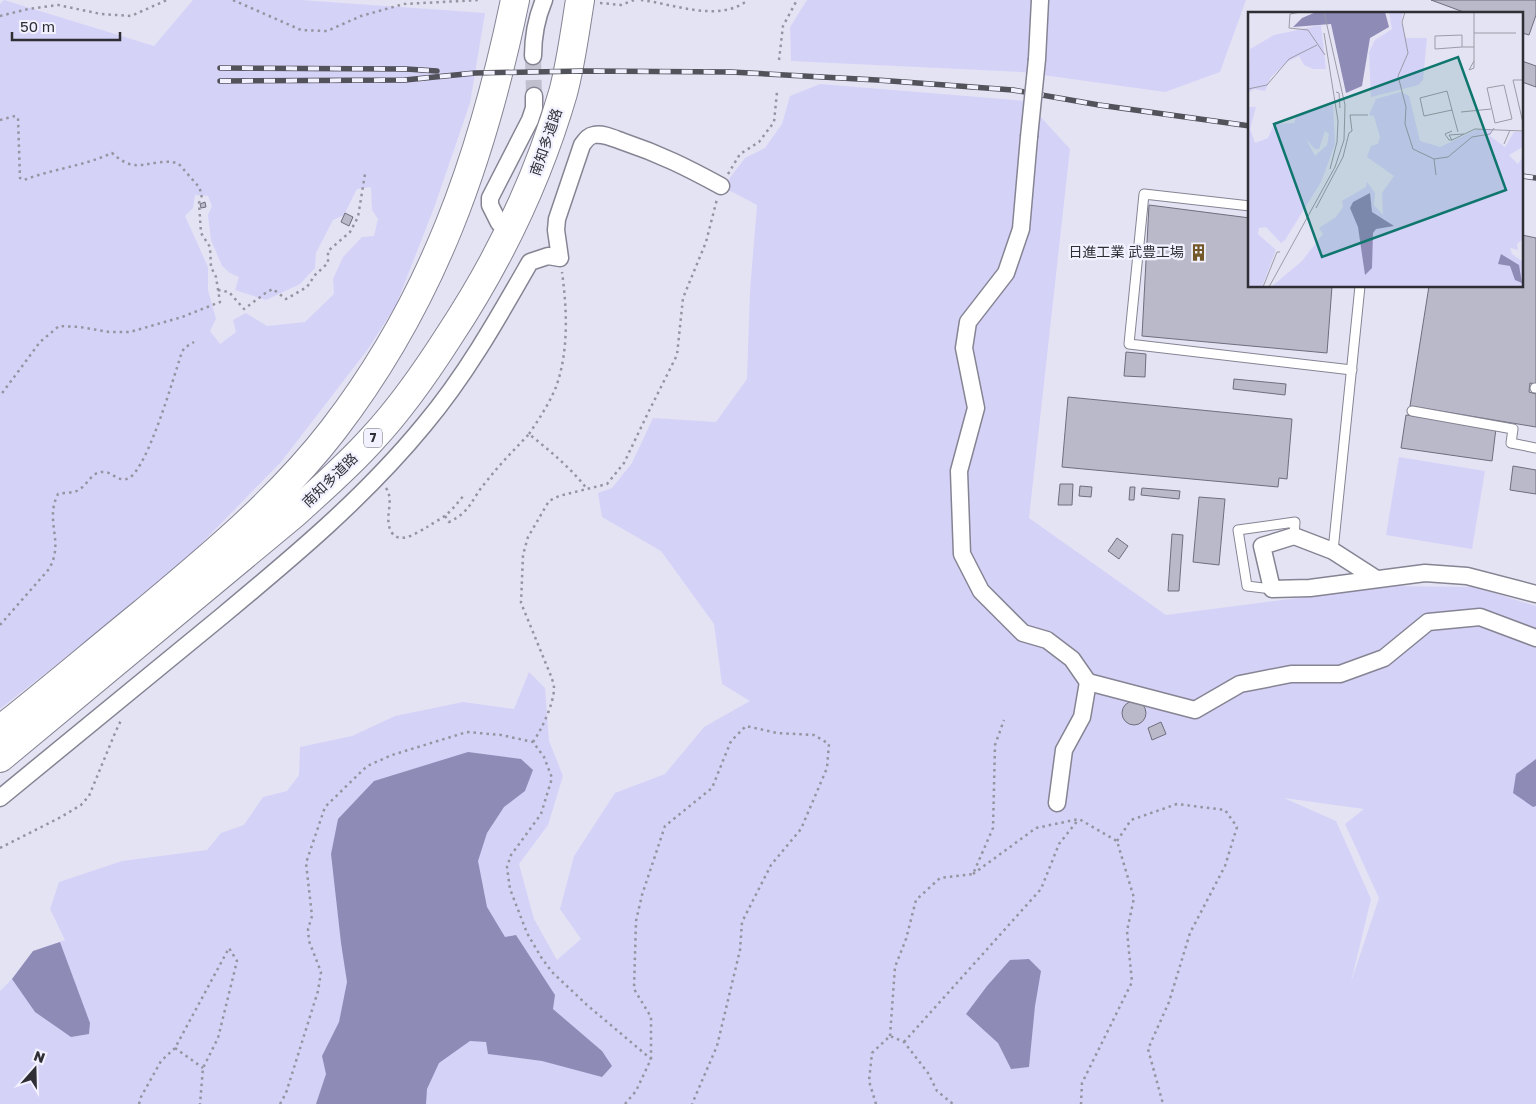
<svg xmlns="http://www.w3.org/2000/svg" width="1536" height="1104" font-family="'Golos Text','Noto Sans JP',sans-serif">
	<style>
		.green { fill: #d5d2f8; fill-rule: evenodd }
		.water { fill: #8f8bb7 }
		.building { fill: #bab9c9; stroke: #6f6e7d }
		.lines { fill: none; stroke-linecap: round; stroke-linejoin: round }
		.minor-tunnel { stroke: #c0bfce; stroke-width: 16; stroke-dasharray: 16 8; stroke-linecap: butt }
		.service-casing { stroke: #858493; stroke-width: 11 }
		.minor-casing { stroke: #858493; stroke-width: 19 }
		.motorway-casing { stroke: #858493; stroke-width: 30 }
		.path { stroke: #9594a0; stroke-width: 2.5; stroke-dasharray: 2.5 4; stroke-linecap: butt }
		.service { stroke: #fff; stroke-width: 9 }
		.minor { stroke: #fff; stroke-width: 16 }
		.motorway { stroke: #fff; stroke-width: 28 }
		.rail-casing { stroke: #52525a; stroke-width: 5.5 }
		.rail { stroke: #f2f1ff; stroke-width: 4; stroke-dasharray: 11; stroke-linecap: butt }
		.minor-bridge-casing { stroke: #858493; stroke-width: 19; stroke-linecap: butt }
		.minor-bridge { stroke: #fff; stroke-width: 16 }
		.labels { text-anchor: middle; stroke-width: 4.5; stroke-linejoin: round; paint-order: stroke }
		.shield { fill: #f2f1ff; stroke: #696871; stroke-width: 1 }
		.shield-label { font-size: 12px; font-weight: bold; fill: #2e2e34 }
		.street-label { font-size: 14px; fill: #2e2e34; stroke: #f2f1ff }
		.poi-label { font-size: 14px; fill: #2e2e34; stroke: #f2f1ff; text-anchor: end }
		.inset-road { fill: none; stroke: #9b9ba7; stroke-width: 1 }
		.view { fill: #0f766e; fill-opacity: 0.15; stroke: #0f766e; stroke-width: 2.5 }
		.inset-edge { fill: none; stroke: #2e2e34; stroke-width: 2.5 }
	</style>
	<rect width="100%" height="100%" fill="#e4e3f4"/>
	<g class="green">
		<path d="M4,0L154,46L193,0H301L485,13L470,103L434,208L396,305L368,349L281,462L193,552L80,646L0,709V4ZM371,187L372,210L378,219L374,236L362,237L343,257L333,279L334,294L305,322L267,326L246,313L233,320L236,332L220,344L210,331L216,319L208,290V267L185,216L193,208L195,195L208,196L212,206L208,215L211,240L222,266L230,273L239,277L235,290L266,300L300,284L315,268L316,253L333,220L344,215L357,189Z"/>
		<path d="M807,0H1246L1220,72L1165,92L1021,72L791,61L790,27Z"/>
		<path d="M820,84L1026,101L1070,149L1029,518L1166,615L1391,586L1474,587L1536,606V1104H0V991L12,979L33,951L65,940L50,909L59,882L122,861L207,850L221,833L244,825L263,797L287,791L299,775L300,747L352,736L395,716L463,702L514,709L529,672L545,688L549,741L563,776L548,825L519,864L534,919L557,960L581,939L560,909L574,856L615,793L665,774L704,727L750,701L722,684L714,624L661,551L602,517L598,493L612,488L632,463L653,418L716,422L747,379L750,291L757,205L723,187L745,158L765,148L782,124L790,96ZM1284,798L1364,809L1345,824L1379,898L1351,982L1371,899L1336,821Z"/>
		<path d="M1399,457L1485,471L1472,549L1386,535Z"/>
	</g>
	<g class="water">
		<path d="M468,752L521,759L533,770L525,791L504,807L487,833L478,861L487,907L505,937L516,935L555,995L553,1009L602,1051L612,1066L602,1077L542,1061L488,1054L486,1042L470,1041L439,1063L427,1089L426,1104H316L326,1074L322,1056L339,1022L347,982L341,943L331,854L338,819L374,781Z"/>
		<path d="M1536,759V806L1533,807L1513,793L1516,774Z"/>
		<path d="M60,942L90,1023L89,1034L71,1037L35,1012L12,979L33,951Z"/>
		<path d="M1029,959L1041,971L1035,1006L1029,1067L1011,1069L998,1043L966,1014L987,986L1010,960Z"/>
	</g>
	<g class="building">
		<path d="M1431,0H1536V15L1529,35L1522,33V14H1469Z"/>
		<path d="M1522,61L1536,66V87L1522,82Z"/>
		<path d="M205,202L206,207L201,208L200,204Z"/>
		<path d="M1149,205L1250,218V286H1332L1327,353L1142,336Z"/>
		<path d="M345,213L353,217L349,226L341,222Z"/>
		<path d="M1522,235L1536,238V384L1530,383L1529,392L1536,394V427L1410,406L1429,286H1522Z"/>
		<path d="M1126,352L1146,354L1145,377L1124,376Z"/>
		<path d="M1234,379L1286,384L1285,395L1233,389Z"/>
		<path d="M1068,397L1292,419L1287,479L1279,478L1278,487L1062,467Z"/>
		<path d="M1406,415L1496,428L1492,461L1401,448Z"/>
		<path d="M1513,466L1536,470V494L1510,490Z"/>
		<path d="M1060,484H1073L1072,505H1058Z"/>
		<path d="M1080,486L1092,487L1091,497L1079,496Z"/>
		<path d="M1130,487H1135L1134,500H1129Z"/>
		<path d="M1142,488L1180,491L1179,499L1141,495Z"/>
		<path d="M1199,497L1225,499L1219,565L1193,562Z"/>
		<path d="M1172,534L1183,535L1179,591H1168Z"/>
		<path d="M1117,538L1128,546L1119,559L1108,551Z"/>
		<circle cx="1134" cy="713" r="12"/>
		<path d="M1161,722L1166,734L1152,740L1148,728Z"/>
	</g>
	<g class="lines">
		<path class="minor-tunnel" d="M533,56L534,96"/>
		<defs>
			<g id="service">
				<path d="M1250,206L1144,194L1129,344L1352,370"/>
				<path d="M1535,388H1536"/>
				<path d="M1412,411L1513,429L1511,443L1536,448"/>
				<path d="M1333,551L1360,286"/>
				<path d="M1272,589L1247,586L1238,530L1295,522L1294,536"/>
			</g>
			<g id="minor">
				<path d="M533,56C533,36 536,19 544,0"/>
				<path d="M1037,59L1040,0"/>
				<path d="M1029,137L1021,229L1006,273L968,322L964,348L976,408L959,471L962,554L981,591L1023,633L1047,640L1072,659L1088,682L1195,710L1240,684L1291,674H1340L1384,658L1428,622L1480,617L1536,638"/>
				<path d="M499,223L490,205V198L530,120L534,108V96"/>
				<path d="M1375,578L1333,551L1294,536L1262,546L1272,589L1310,588L1425,573L1467,576L1536,594"/>
				<path d="M0,798C74,738 148,677 222,616C293,557 365,497 424,425C466,375 498,318 530,262L548,256L560,258L556,230L557,219L582,145C586,140 588,136 594,135C604,133 615,139 624,142C660,154 688,168 721,186"/>
				<path d="M1057,803L1064,750L1082,717L1088,682"/>
			</g>
			<g id="motorway">
				<path d="M0,730C48,692 95,652 143,613C210,557 279,500 333,430C433,300 482,159 515,0"/>
				<path d="M0,758L295,513C321,489 348,466 372,439C401,408 426,372 449,336C500,259 537,182 563,93C571,63 575,31 580,0"/>
			</g>
		</defs>
		<use href="#service" class="service-casing"/>
		<use href="#minor" class="minor-casing"/>
		<use href="#motorway" class="motorway-casing"/>
		<g class="path">
			<path d="M233,0L301,30L327,31L361,16L404,4L480,0"/>
			<path d="M641,0C674,4 719,23 748,0"/>
			<path d="M600,3L621,5L634,0"/>
			<path d="M0,16L28,9L58,5L101,14L131,16L167,0"/>
			<path d="M779,60L783,26L797,0"/>
			<path d="M0,120L15,116L18,118L20,178L24,180C52,169 84,166 112,153C138,177 149,157 178,163L199,187L202,195L199,203L201,233L210,247L211,267L216,277L220,302L182,317L130,332H109L80,327L59,326L40,342L0,396"/>
			<path d="M728,174L740,154L759,142L774,122L777,92"/>
			<path d="M218,290L229,292L244,309L267,292L273,289L286,299L307,287L315,275L328,263V251L350,232L358,217L365,174"/>
			<path d="M529,434C539,419 549,404 556,387C569,351 567,309 562,272"/>
			<path d="M386,488C394,500 386,513 389,526C395,548 415,534 427,527C433,523 441,519 447,514C453,509 459,501 465,494"/>
			<path d="M445,516L449,522C472,511 471,499 486,482C499,465 514,450 529,434C550,451 571,468 587,489"/>
			<path d="M0,625L49,569C65,541 44,522 58,494C64,492 74,494 80,489C88,484 92,471 104,472C113,472 118,483 129,478C148,467 173,379 181,355L184,348L194,342"/>
			<path d="M533,742C542,729 554,703 554,688C554,684 552,679 551,676L521,603L523,555L528,537L549,501L559,496L607,484L624,463L647,415L677,355L683,298L706,242L717,199"/>
			<path d="M1117,841L1131,820L1177,804L1225,810L1237,827L1225,866L1190,933L1169,1002L1148,1049L1163,1104"/>
			<path d="M0,848L61,817L81,805L89,796L115,733L122,718"/>
			<path d="M973,874L1036,828L1079,819L1117,841L1134,898L1127,931L1132,982L1082,1083L1081,1104"/>
			<path d="M890,1036L895,967L906,939L916,900L940,878L973,874L993,828L995,745L1004,720"/>
			<path d="M904,1042L1041,889L1059,844L1078,820"/>
			<path d="M175,1048L203,1068"/>
			<path d="M139,1104L141,1097L161,1061L175,1048L229,948L237,961L218,1038L203,1068L200,1104"/>
			<path d="M280,1104L286,1093L318,991L321,972L309,941L308,929L312,916L306,863L325,807L367,766L392,755L467,732L501,735L533,742L544,757L552,778L541,814L511,855L507,867L510,889L527,933L541,957L552,972L587,1005L651,1059"/>
			<path d="M625,1104L636,1091L651,1059V1017L634,989L636,921L642,895L665,826L712,788L731,741L746,726L777,733L814,735L829,744L827,768L801,829L771,865L742,922L740,950L717,1046L692,1104"/>
			<path d="M876,1104L869,1081L872,1053L890,1036L904,1042L928,1073L937,1091L953,1104"/>
		</g>
		<use href="#service" class="service"/>
		<use href="#minor" class="minor"/>
		<use href="#motorway" class="motorway"/>
		<defs>
			<g id="rail">
				<path d="M220,68L406,69L437,71"/>
				<path d="M220,81L405,80L475,73L583,71L731,72L877,80L1013,90L1099,105L1250,126"/>
				<path d="M1522,176L1536,178"/>
			</g>
		</defs>
		<use href="#rail" class="rail-casing"/>
		<use href="#rail" class="rail"/>
		<defs>
			<path id="minor-bridge" d="M1029,137L1037,59"/>
		</defs>
		<use href="#minor-bridge" class="minor-bridge-casing"/>
		<use href="#minor-bridge" class="minor-bridge"/>
	</g>
	<defs>
		<symbol id="building-bare" viewBox="-9 -9 18 18"><path d="M-4-6H4V6H1V3H-1V6H-4ZM-2.5-4.3h1.7v1.8h-1.7ZM.8-4.3h1.7v1.8H.8ZM-2.5-1h1.7V.8h-1.7ZM.8-1h1.7V.8H.8Z" fill="#725729" stroke="#f2f1ff" stroke-width="2.5" paint-order="stroke"/></symbol>
	</defs>
	<g fill-rule="evenodd">
		<use href="#building-bare" x="1186" y="240" width="25" height="25"/>
	</g>
	<g class="labels">
		<rect class="shield" x="364" y="428.5" width="18" height="19" rx="4"/>
		<g class="shield-label">
			<text x="373" y="442">7</text>
		</g>
		<g class="street-label">
			<text transform="translate(546 142) rotate(-71)" y="5">南知多道路</text>
			<text transform="translate(330 480) rotate(-44)" y="5">南知多道路</text>
		</g>
		<g class="poi-label">
			<text x="1184" y="257">日進工業 武豊工場</text>
		</g>
	</g>
	<g transform="translate(1248 12)">
		<rect width="275" height="275" fill="#e4e3f4"/>
		<path d="M141,0H155L153,10L158,26H179L175,68L170,73L123,85L121,40L127,28L144,17ZM73,13L78,57H65L56,53L51,44L39,50L23,65L17,79L6,77L0,81L2,37L26,23ZM153,80L161,84L172,129L192,135L228,118L245,117L242,124L257,135L266,120H275V135L261,143L270,152L275,145V227L269,232L270,238L262,236L264,242L275,250V275H23L54,249L75,222L71,216L88,205L95,195L94,189L118,175L119,170L127,181L126,193L135,203L134,181L146,164L119,145L123,134L130,132L132,125L126,104L121,103L128,87ZM85,93L87,132L73,170L37,228L33,231L18,215L11,216L10,222L28,238L14,275H0V95H8L2,117L7,131L20,126L26,112L46,111L49,103ZM77,119L81,122L79,133L67,144L58,127L67,137H71Z" fill="#d5d2f8" fill-rule="evenodd"/>
		<path d="M68,0H137L141,15L122,26L114,74L98,81L83,12L45,15L54,6ZM122,181L124,200L146,214L128,217L125,221L124,256L117,263L110,215L102,196L105,190ZM253,242L271,253L274,271L267,268L262,254L250,252Z" fill="#8f8bb7"/>
		<path class="inset-road" d="M53,0L42,2L41,16L60,18L77,43M157,0L154,10L160,41L150,64L158,95L157,112L165,137L186,147L200,145L224,125L242,122L246,116M226,0V56L221,58L226,49M76,21L90,109L89,130L82,157M226,21H268M214,35L187,37V24L214,23V35H226M275,68H265L275,111M256,73L264,107L247,111L239,76ZM0,77L19,73L41,47L69,33M88,80L91,81L92,96M204,98L199,79L172,86L176,104L204,98L210,120M213,100L243,97M204,119L197,122L201,128H204M216,122L201,123L204,128L227,117L275,119M256,132L262,118M186,147L188,163M68,196L95,145L101,121L104,119L102,103H120M15,275L29,240H32M21,275L87,155L96,128L97,93L76,0"/>
		<path class="view" d="M210,45L258,178L74,245L26,112Z"/>
		<rect width="275" height="275" class="inset-edge"/>
	</g>
	<g transform="translate(35 1069) rotate(20)" stroke="#f2f1ff" stroke-width="4" paint-order="stroke">
	<path d="M0-4L9 19L0 12L-9 19Z" fill="#2e2e34"/>
	<text y="-8" font-size="14" font-weight="bold" text-anchor="middle" fill="#2e2e34">N</text>
	</g>
	<path d="M12 32v8h108v-8" fill="none" stroke="#2e2e34" stroke-width="2.5"/>
	<text x="20" y="32" font-size="15" fill="#2e2e34" stroke="#f2f1ff" stroke-width="4" paint-order="stroke">50 m</text>
</svg>
